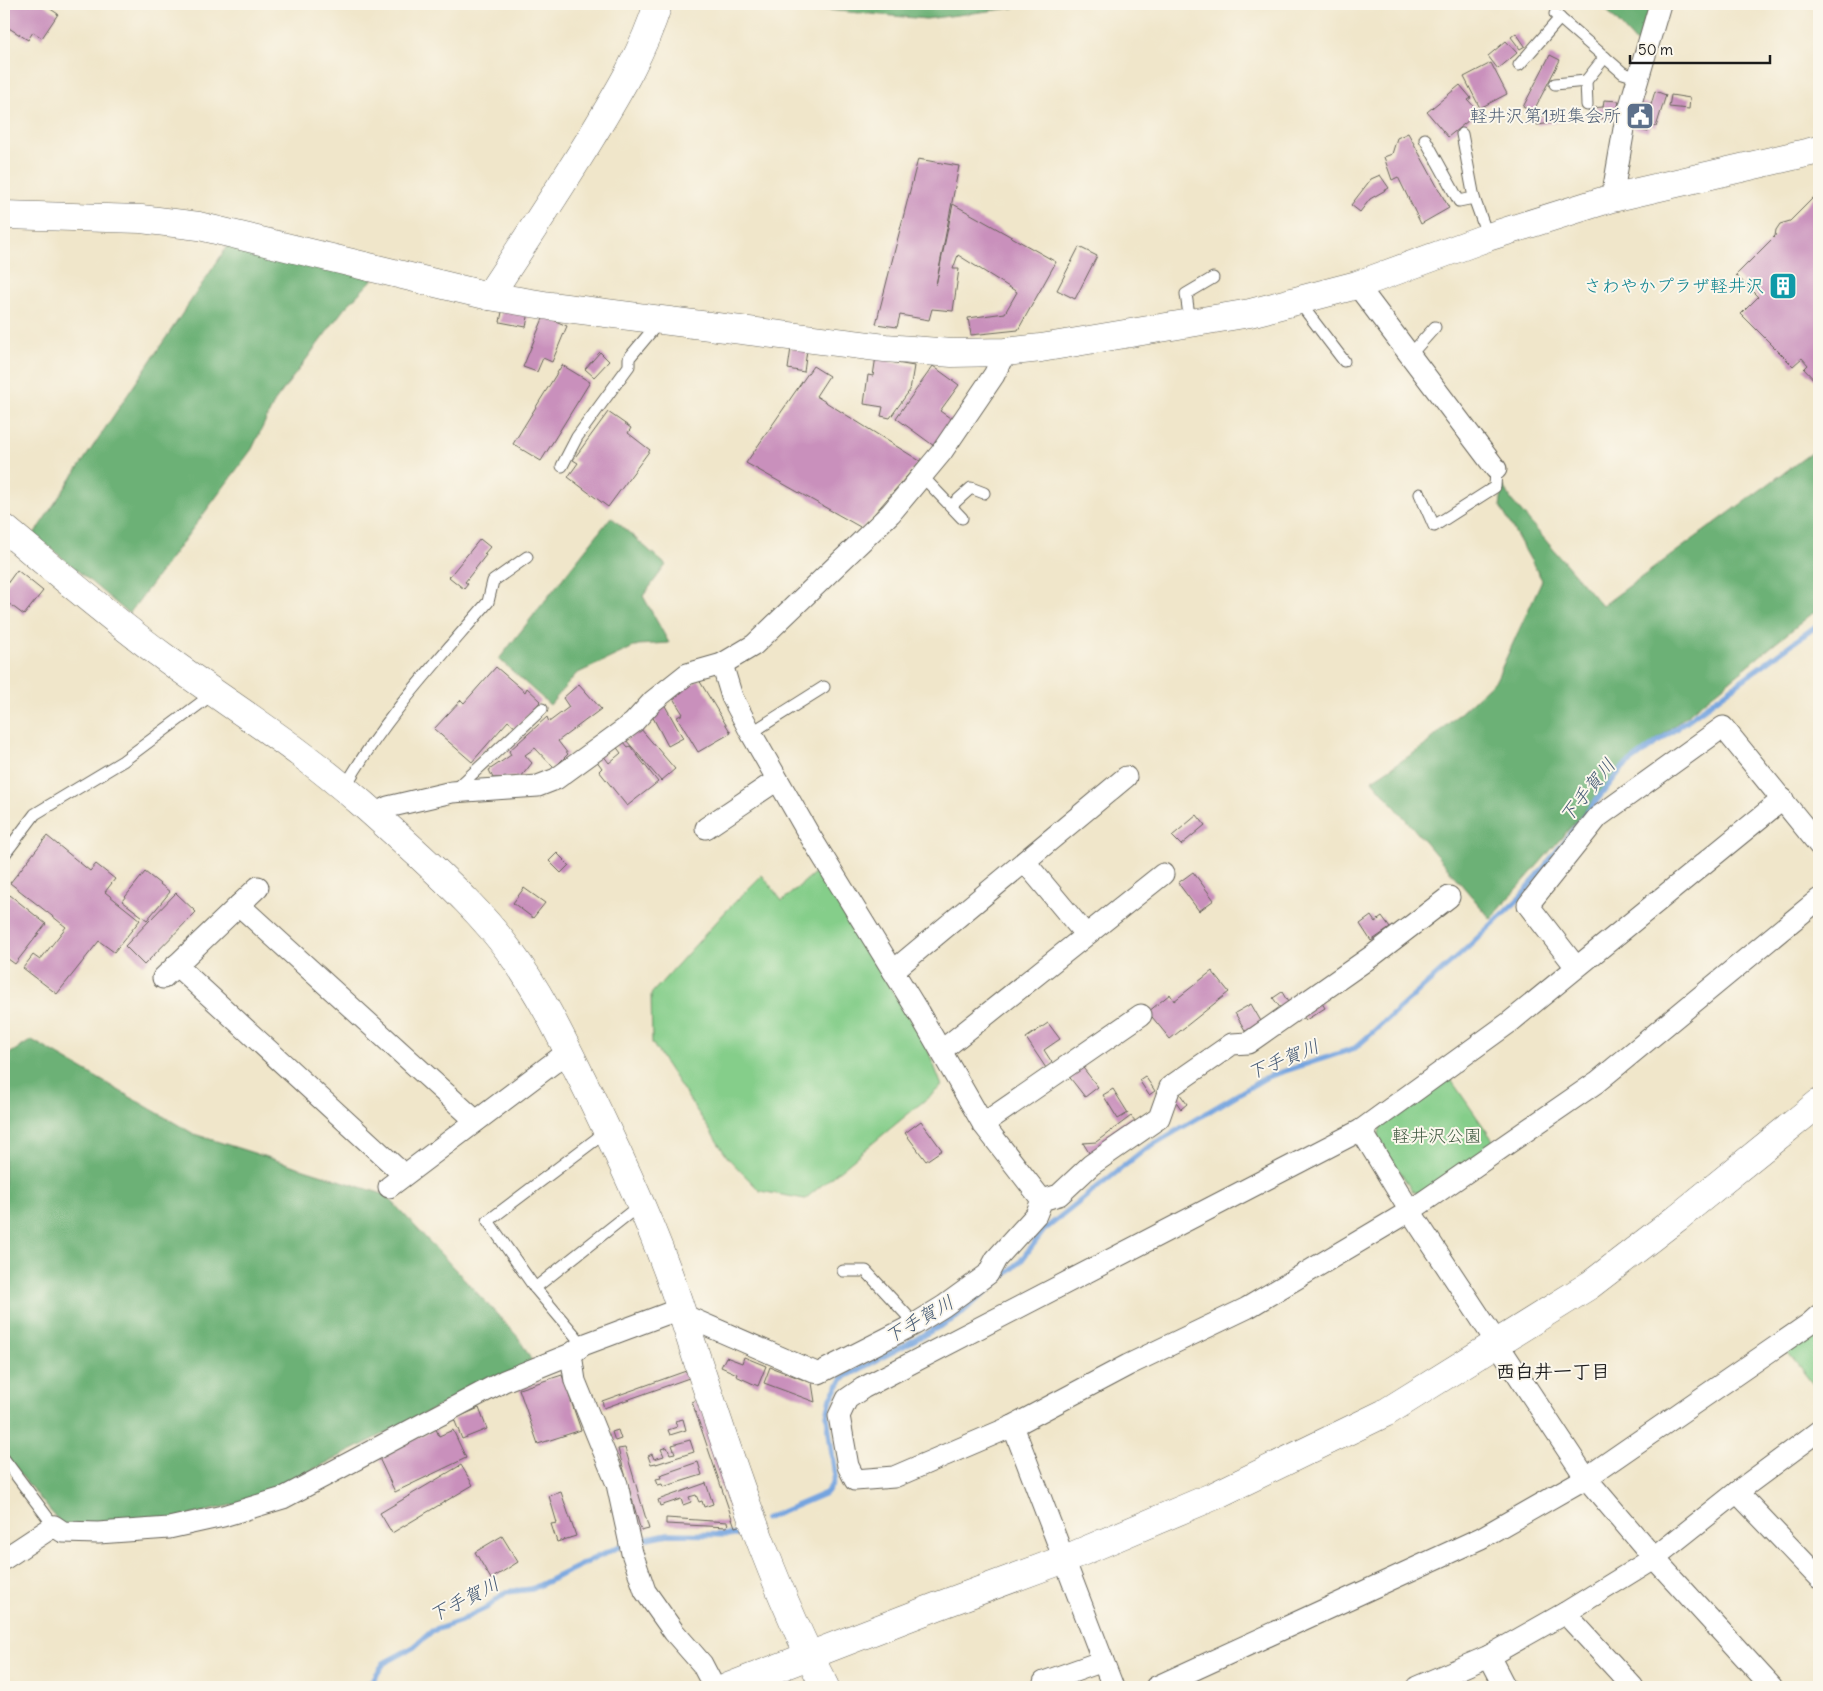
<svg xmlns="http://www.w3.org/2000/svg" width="1823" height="1691" font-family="Delius,'Klee One',sans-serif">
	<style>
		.green { fill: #85ce8a; stroke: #507553 }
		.forest { fill: #6cb176; stroke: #446649 }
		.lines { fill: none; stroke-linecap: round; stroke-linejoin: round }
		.stream { stroke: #75a4df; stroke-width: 5.5 }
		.building { fill: #c990bc }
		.service-casing { stroke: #666359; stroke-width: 13 }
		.minor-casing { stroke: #666359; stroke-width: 23 }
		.tertiary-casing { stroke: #666359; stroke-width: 29 }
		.service { stroke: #fff; stroke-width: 11 }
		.minor { stroke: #fff; stroke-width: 21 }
		.tertiary { stroke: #fff; stroke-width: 28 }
		.labels { text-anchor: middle; stroke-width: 4; stroke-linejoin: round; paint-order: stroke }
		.service-label { font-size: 18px; fill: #4e5e75; stroke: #fbf7ec; text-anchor: end }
		.culture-label { font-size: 18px; fill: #0d838f; stroke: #fbf7ec; text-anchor: end }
		.park-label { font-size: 18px; fill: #415a42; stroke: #fbf7ec }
		.water-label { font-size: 19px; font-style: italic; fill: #445974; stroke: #fbf7ec }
		.neighbourhood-label { font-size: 19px; font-weight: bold; fill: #1c1c1c; stroke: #fbf7ec }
	</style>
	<rect width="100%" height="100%" fill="#fbf7ec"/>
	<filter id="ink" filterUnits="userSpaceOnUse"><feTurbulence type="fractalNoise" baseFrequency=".02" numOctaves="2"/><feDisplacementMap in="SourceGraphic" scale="10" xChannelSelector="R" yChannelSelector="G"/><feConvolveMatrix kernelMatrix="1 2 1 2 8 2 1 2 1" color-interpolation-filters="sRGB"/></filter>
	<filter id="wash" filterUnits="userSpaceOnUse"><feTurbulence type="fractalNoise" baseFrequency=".0096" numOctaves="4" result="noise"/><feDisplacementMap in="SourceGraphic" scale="20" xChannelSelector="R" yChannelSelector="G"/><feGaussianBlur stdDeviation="1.12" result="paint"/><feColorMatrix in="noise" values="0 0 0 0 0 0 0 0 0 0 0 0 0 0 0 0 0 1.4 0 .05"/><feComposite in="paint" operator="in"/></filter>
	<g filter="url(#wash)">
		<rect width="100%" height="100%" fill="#f0e6ca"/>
		<g class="green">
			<path d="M817,871L926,1045L942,1086L805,1199L760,1191L728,1158L652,1043L651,994L728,909L762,875L782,901Z"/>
			<path d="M1449,1077L1497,1146L1425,1194L1412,1191L1378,1137L1381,1124Z"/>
			<path d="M1819,1314V1392L1782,1345Z"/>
		</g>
		<g class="forest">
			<path d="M761,4H1043L926,19Z"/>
			<path d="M1601,4H1652L1641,48Z"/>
			<path d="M229,244L373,279L344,309L275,401L252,449L129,614L34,534Z"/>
			<path d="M1819,447V608L1622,768L1491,919L1372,780L1423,747L1496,680L1542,580L1500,506L1503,486L1512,501L1602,606Z"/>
			<path d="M611,517L666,565L643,596L669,643L638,645L576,674L550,705L499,659Z"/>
			<path d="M32,1040L194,1134L386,1195L518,1337L533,1363L487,1382L253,1500L170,1520L62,1525L4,1455V1057Z"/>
		</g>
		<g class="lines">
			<g class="stream">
				<path d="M765,1519L826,1493L832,1485L835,1476L827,1416L831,1398L843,1378L957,1317L1020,1262L1044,1230L1144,1150L1267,1077L1355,1048L1465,950L1521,897L1622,768L1819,624"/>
				<path d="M638,1540L668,1534L736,1535L740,1533"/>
				<path d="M360,1687L373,1680L384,1663L414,1647L432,1631L461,1621L467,1617L486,1608L506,1592L532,1589L622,1545"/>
			</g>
		</g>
		<g id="blocks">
			<g class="building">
				<path d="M4,4H43L58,14L42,38L33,32L28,40L4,25Z"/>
				<path d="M1516,33L1525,46L1520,49L1511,37Z"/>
				<path d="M1506,41L1517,53L1498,69L1488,56Z"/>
				<path d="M1550,55L1560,60L1533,112L1523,107Z"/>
				<path d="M1491,63L1507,94L1480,108L1464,77Z"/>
				<path d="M1460,85L1471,98L1468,100L1479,112L1448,137L1427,112Z"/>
				<path d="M1655,91L1666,95L1656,127L1650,125L1648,132L1630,127L1638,101L1651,105Z"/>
				<path d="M1671,95L1690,98L1689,109L1669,107Z"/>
				<path d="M1604,100L1619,101L1616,118L1592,119L1591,108L1603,107Z"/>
				<path d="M1559,114L1560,122L1537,125L1536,117Z"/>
				<path d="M1408,133L1449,208L1421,224L1398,177L1392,180L1384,157L1392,154L1397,138Z"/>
				<path d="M918,159L959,166L936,285L953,204L1056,262L1018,330L971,335L968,318L1005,313L1017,292L958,255L953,269H959L953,311L932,309L929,320L900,315L897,327L876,324Z"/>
				<path d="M1380,175L1389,188L1370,199L1360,212L1351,205L1371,179Z"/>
				<path d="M1819,192V385L1804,369L1808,365L1802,358L1793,366L1741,314L1758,297L1736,275L1775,236L1776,230L1780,224L1790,221Z"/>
				<path d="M1079,247L1097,256L1075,299L1057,290Z"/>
				<path d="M503,307L529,312L526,327L500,322Z"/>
				<path d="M544,316L567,326L552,362L543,358L537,372L523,367Z"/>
				<path d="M791,348L807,350L804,372L788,369Z"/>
				<path d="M600,352L609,361L594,377L585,369Z"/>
				<path d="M876,356L891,359L890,362L914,366L910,390L890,418L881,416L883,407L864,404L868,375L873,376Z"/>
				<path d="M562,365L590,382L541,461L513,444Z"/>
				<path d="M813,366L829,376L816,396L920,461L862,528L746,463Z"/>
				<path d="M933,366L959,385L940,411L953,420L934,446L896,418Z"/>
				<path d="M608,412L631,428L628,433L650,450L608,507L568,477L578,463L573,460Z"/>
				<path d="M480,539L490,547L484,554L486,555L465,582L468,584L464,589L449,577Z"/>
				<path d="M17,570L43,591L24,615L4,600V588Z"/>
				<path d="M496,667L525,692L527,688L541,701L516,728L508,721L472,762L434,729L461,700L464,703Z"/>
				<path d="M690,679L693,684L699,680L731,733L698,752L677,717L683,714L669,692Z"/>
				<path d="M579,684L601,709L558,741L568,754L554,768L535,748L525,755L532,763L521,777L493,778L489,770L511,755L509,751L547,717L549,722L569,707L563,698Z"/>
				<path d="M664,704L683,738L668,746L650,712Z"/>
				<path d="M640,728L675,769L661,781L626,740Z"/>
				<path d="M619,736L628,747L630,746L658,782L627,806L599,771L602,768L593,756L600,751L609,763L621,753L612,741Z"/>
				<path d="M1197,815L1205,825L1181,845L1172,836Z"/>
				<path d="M47,836L90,871L96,864L115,879L105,892L140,920L114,952L99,941L57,994L23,968L33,955L40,960L66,927L10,883Z"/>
				<path d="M557,853L569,865L561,873L549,861Z"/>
				<path d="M145,872L170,892L147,920L122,901Z"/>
				<path d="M1193,872L1214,900L1199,911L1178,883Z"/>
				<path d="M524,888L545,903L533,918L513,903Z"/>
				<path d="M176,893L196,912L144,965L125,946Z"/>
				<path d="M10,895L46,924L15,964L4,956V903Z"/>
				<path d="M1371,916L1375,922L1382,917L1390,928L1371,941L1360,924Z"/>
				<path d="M1212,971L1229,992L1170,1039L1148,1012L1170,994L1174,1001Z"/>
				<path d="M1282,992L1289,1004L1281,1009L1273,998Z"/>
				<path d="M1320,1000L1325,1008L1306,1020L1303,1016Z"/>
				<path d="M1251,1004L1262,1023L1246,1032L1235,1013Z"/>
				<path d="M1048,1023L1060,1039L1044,1050L1053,1064L1046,1068L1026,1038Z"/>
				<path d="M1080,1064L1098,1087L1085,1097L1067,1074Z"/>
				<path d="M1145,1076L1155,1091L1149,1095L1139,1080Z"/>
				<path d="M1113,1089L1128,1113L1118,1119L1103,1095Z"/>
				<path d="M1177,1090L1187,1104L1181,1109L1171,1094Z"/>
				<path d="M1131,1116L1137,1123L1091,1156L1083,1143L1096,1142Z"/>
				<path d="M921,1121L942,1150L926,1161L905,1133Z"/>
				<path d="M726,1357L742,1363L744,1357L766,1366L758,1386L736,1376L737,1374L721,1367Z"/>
				<path d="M770,1367L812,1383L815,1402L764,1383Z"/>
				<path d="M686,1371L689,1378L604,1408L602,1401Z"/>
				<path d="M562,1375L581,1430L538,1444L519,1389Z"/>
				<path d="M699,1399L742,1525L735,1527L692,1402Z"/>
				<path d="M479,1408L487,1429L462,1439L454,1419Z"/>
				<path d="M683,1419L686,1430L670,1435L668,1430L677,1427L675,1421Z"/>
				<path d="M436,1429L439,1436L453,1430L466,1458L395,1492L378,1456Z"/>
				<path d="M618,1430L621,1439L615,1441L612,1432Z"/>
				<path d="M690,1440L694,1452L656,1464V1463L651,1464L648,1456L652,1454L654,1459L664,1456L661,1449L667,1447L670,1454L675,1453L672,1445Z"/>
				<path d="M625,1448L649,1529L641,1531L618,1449Z"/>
				<path d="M698,1462L702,1475L663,1487L662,1484L658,1485L656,1479L661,1478L660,1475Z"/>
				<path d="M461,1465L473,1485L392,1533L380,1513Z"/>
				<path d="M706,1483L713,1504L704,1507L702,1501L699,1502L696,1495L689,1497L691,1502L683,1505L681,1499L660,1506L658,1500Z"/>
				<path d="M561,1492L576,1536L557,1542L551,1524L557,1523L549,1496Z"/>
				<path d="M666,1518L728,1522L727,1527L666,1524Z"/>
				<path d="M502,1536L518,1562L491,1579L475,1552Z"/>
			</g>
		</g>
	</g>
	<g filter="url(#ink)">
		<use href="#blocks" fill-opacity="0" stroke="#666359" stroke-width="1"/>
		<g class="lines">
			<defs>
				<g id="service">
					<path d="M1555,14L1623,73L1639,78"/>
					<path d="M1519,65L1560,18"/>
					<path d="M1586,81L1605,57"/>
					<path d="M1555,84L1586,81L1587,105"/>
					<path d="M1425,139L1459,201L1474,198L1462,134"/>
					<path d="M1474,198L1488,237"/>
					<path d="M1299,302L1344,361"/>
					<path d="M1190,322L1186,294L1213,278"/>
					<path d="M1410,355L1435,327"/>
					<path d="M562,466L577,437L629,366V358L660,321"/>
					<path d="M922,476L962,518"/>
					<path d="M1420,494L1434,526L1495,487L1496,469"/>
					<path d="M951,506L971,488L984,493"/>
					<path d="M751,733L824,687"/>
					<path d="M344,789C382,720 437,662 488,602L493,581L527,557"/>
					<path d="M454,791L542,709"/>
					<path d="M4,855L35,814L123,761L214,693"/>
					<path d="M843,1271H866L915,1324"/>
					<path d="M535,1288L641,1204"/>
					<path d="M583,1345L535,1288L488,1221L607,1131"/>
					<path d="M4,1459L54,1526"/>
				</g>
				<g id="minor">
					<path d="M1612,198L1625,123L1660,4"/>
					<path d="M1357,285L1496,469"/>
					<path d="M722,664L732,697L751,733L807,831L919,1013L983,1124L1042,1200"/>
					<path d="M1783,799L1510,1022L1361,1130L863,1388L847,1399L839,1416L848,1466L855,1480L894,1477L1013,1426L1128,1365L1247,1308L1410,1211L1597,1082L1819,899"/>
					<path d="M375,814L388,807L452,792L538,786L556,779L633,723L653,701L687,674L722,664L754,645L891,513L941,453L994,375L1005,352"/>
					<path d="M706,828L777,780"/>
					<path d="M1025,862L1086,935"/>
					<path d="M239,905L476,1121"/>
					<path d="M176,965L404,1175"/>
					<path d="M1576,967L1528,905L1598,817L1723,727L1819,845"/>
					<path d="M893,971L1126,777"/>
					<path d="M163,978L258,887"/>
					<path d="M941,1051L1163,874"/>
					<path d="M983,1124L1141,1015"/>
					<path d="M1361,1130L1410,1211L1586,1478L1654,1558L1772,1687"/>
					<path d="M389,1187L569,1051"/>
					<path d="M571,1354L575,1381L617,1484L632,1553L645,1591L674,1632L702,1664L714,1687"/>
					<path d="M1013,1426L1113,1687"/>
					<path d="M1737,1492L1819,1578"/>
					<path d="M4,1559L54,1526L63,1532L98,1533L169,1528L223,1516L283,1498L504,1381L571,1354L583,1345L674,1311L814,1372L819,1373L915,1324L944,1306L988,1274L996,1259L1036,1215L1042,1200L1059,1195L1091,1165L1159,1118L1170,1087L1232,1044L1248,1043L1372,956L1449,897"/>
					<path d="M1565,1613L1633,1687"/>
					<path d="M1489,1656L1505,1687"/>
					<path d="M1044,1682L1103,1661"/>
					<path d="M1156,1687L1481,1538L1586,1478L1809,1324L1819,1315"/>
					<path d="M1417,1687L1489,1656L1565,1613L1654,1558L1737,1492L1819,1431"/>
				</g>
				<g id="tertiary">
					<path d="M4,215L141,219L199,226L489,296L550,306L885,348L952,353L1005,352L1041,348L1250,313L1357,285L1488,237L1612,198L1819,150"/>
					<path d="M489,296C524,243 559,190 592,136C618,93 643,52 658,4"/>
					<path d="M4,528C57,572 109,617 164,657C210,691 257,721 302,755C344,786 382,821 420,856C452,886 484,916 510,952C542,995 565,1045 589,1093C618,1153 646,1212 669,1275C684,1316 696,1359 711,1400C743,1498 778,1596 825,1687"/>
					<path d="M728,1687L938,1606L1065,1559L1214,1496L1385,1413L1590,1285L1677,1218L1819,1103"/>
				</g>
			</defs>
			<use href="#service" class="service-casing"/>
			<use href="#minor" class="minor-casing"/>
			<use href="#tertiary" class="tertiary-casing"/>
			<use href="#service" class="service"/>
			<use href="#minor" class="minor"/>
			<use href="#tertiary" class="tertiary"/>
		</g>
	</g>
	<defs>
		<symbol id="civic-square" viewBox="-11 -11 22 22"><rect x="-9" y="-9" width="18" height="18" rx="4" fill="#5c6f8a" stroke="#fbf7ec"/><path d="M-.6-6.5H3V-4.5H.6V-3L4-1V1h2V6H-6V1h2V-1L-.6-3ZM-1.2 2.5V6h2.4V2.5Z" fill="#fff"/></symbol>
		<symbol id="building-square" viewBox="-11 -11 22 22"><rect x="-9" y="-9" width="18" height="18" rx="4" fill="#0f9aa8" stroke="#fbf7ec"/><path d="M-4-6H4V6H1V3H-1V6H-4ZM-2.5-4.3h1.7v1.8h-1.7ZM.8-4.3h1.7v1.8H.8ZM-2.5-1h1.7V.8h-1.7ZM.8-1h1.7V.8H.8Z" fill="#fff"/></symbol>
	</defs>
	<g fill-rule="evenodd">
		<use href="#civic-square" x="1624" y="100" width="32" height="32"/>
		<use href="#building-square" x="1767" y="270" width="32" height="32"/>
	</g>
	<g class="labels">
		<g class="service-label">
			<text x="1621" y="122">軽井沢第1班集会所</text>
		</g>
		<g class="culture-label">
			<text x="1764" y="292">さわやかプラザ軽井沢</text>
		</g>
		<g class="park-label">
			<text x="1437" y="1142">軽井沢公園</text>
		</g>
		<g class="water-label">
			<text transform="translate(1587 790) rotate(-51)" y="7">下手賀川</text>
			<text transform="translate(1283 1059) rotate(-22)" y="7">下手賀川</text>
			<text transform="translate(919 1319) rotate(-30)" y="7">下手賀川</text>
			<text transform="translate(464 1599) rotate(-27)" y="7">下手賀川</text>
		</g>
		<g class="neighbourhood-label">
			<text x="1553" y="1378">西白井一丁目</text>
		</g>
	</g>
	<rect width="1823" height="1691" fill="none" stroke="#fbf7ec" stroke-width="20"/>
	<path d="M1630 55v8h140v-8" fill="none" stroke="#1c1c1c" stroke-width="2.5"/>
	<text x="1638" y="55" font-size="15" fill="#1c1c1c" stroke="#fbf7ec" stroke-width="4" paint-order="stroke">50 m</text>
</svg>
